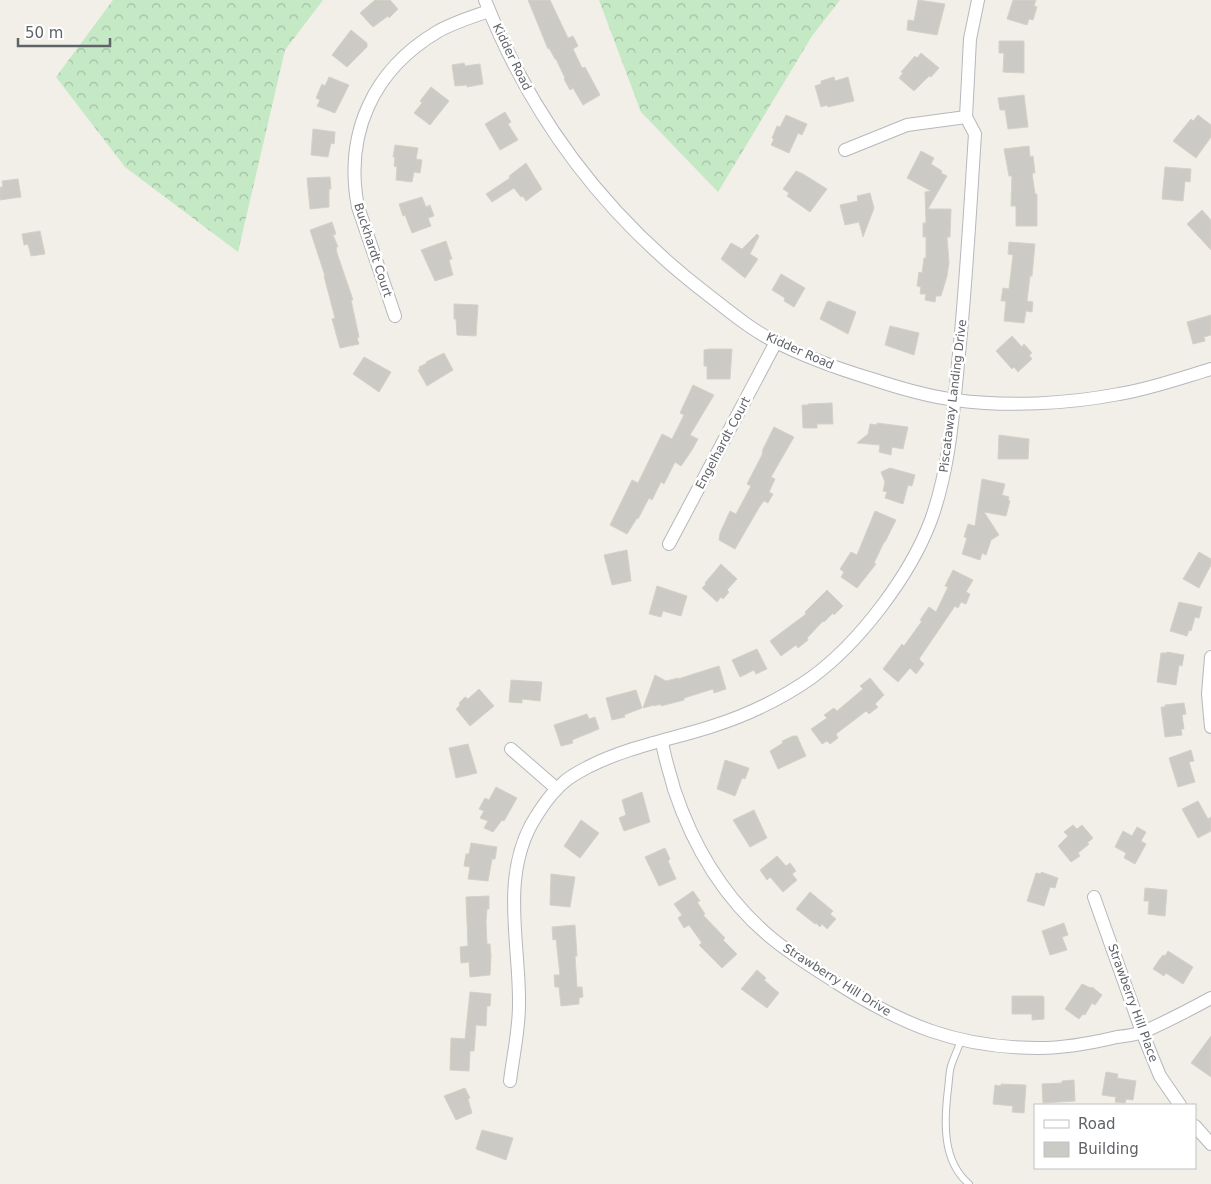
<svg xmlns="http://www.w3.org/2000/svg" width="1211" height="1184" font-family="'DejaVu Sans',sans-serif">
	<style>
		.forest { fill: url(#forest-crowns) }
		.building { fill: #cccac5; stroke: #d6d1c6 }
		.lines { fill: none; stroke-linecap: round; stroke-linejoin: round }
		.service-casing { stroke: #b5b8bc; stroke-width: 8 }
		.minor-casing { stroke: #b5b8bc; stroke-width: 14 }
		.service { stroke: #fff; stroke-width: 6 }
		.minor { stroke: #fff; stroke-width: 12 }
		.labels { text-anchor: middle; stroke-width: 5; stroke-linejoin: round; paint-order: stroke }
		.street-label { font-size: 12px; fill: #5f6368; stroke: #fff }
	</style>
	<defs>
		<pattern id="forest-crowns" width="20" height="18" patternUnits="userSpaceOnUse" patternTransform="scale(1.25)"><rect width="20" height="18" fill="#c5e8c5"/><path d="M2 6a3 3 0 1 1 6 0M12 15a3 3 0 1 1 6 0" fill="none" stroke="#a3c0a4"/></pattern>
	</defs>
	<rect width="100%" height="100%" fill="#f1efe8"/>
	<g class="forest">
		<path d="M113,0H323L285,50L238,252L125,167L56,77Z"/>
		<path d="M599,0H840L812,36L718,192L641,112Z"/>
	</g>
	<g class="building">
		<path d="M375,0H390L398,9L389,18L388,16L373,27L360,13Z"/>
		<path d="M528,0H550L568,38L573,36L578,46L573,49L582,68L585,67L600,95L583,105L573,88L570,90L564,79L565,78L556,59H555L549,48L548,49Z"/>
		<path d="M918,0L945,4L937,35L907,30L908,20L914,21Z"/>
		<path d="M1013,0H1036L1034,6L1037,7L1033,20L1029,19L1027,25L1007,19Z"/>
		<path d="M351,30L367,43V47L347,67L332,55Z"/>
		<path d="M999,41H1024V73L1003,72L1004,53H999Z"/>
		<path d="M921,53L939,68L931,77L929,76L914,91L899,78L903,73L901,72L915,56L917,58Z"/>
		<path d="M464,63L465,66L480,64L483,84L467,87V85L455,86L452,65Z"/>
		<path d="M329,77L349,85L335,113L317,106L320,100L316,98L322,84L325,86Z"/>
		<path d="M834,77L835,81L848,77L854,101L828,107L827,105L821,107L815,86L821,84V81Z"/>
		<path d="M431,87L449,101L430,125L414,113L422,103L420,101Z"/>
		<path d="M1024,95L1028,127L1008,129L1005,110H1000L998,98Z"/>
		<path d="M505,112L511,122L508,124L518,140L500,150L485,124Z"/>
		<path d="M786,115L807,124L802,135L798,133L789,153L771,145L774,139L772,138L777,126L780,127Z"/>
		<path d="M1198,115L1211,125V137L1196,158L1173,141L1191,119L1193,121Z"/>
		<path d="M313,129L335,132L334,144L331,143L328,157L311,155Z"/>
		<path d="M395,145L418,148L416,159L422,160L420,173L414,172L412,182L396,180L397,167L394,166L395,157H393Z"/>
		<path d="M1029,146L1030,157L1033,156L1035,173H1032L1035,194H1037V226H1016V206H1011L1012,176H1009L1004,149Z"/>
		<path d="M921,151L934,158L931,164L942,171L941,173L947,176L928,209H951L950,237H947L949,262L947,276L941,296H936L935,302L925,300L926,294H920L921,287L917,286L919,272L922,273L924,258H926V237H923V223H926L925,192L931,191L907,178Z"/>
		<path d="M526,163L542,189L526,201L523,196L521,197L514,188L492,202L486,194L510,178L509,176Z"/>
		<path d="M1165,167L1191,169L1190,182L1185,181L1183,201L1162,199Z"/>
		<path d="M796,171L803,174L827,189L810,212L787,196L789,193L783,189Z"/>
		<path d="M330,177L331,189H329V207L310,209L307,178Z"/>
		<path d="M18,179L21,197L0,200V187H3L2,181Z"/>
		<path d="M870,193L874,208L863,237L859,222L845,225L840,205L858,201L857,196Z"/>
		<path d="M422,197L426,207L430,205L434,216L428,218L431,226L412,233L405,215L403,216L399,204Z"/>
		<path d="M1202,210L1211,220V250L1187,224Z"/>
		<path d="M332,222L336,234L333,235L338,247H336L337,253L353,300H351L359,337L357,338L359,344L340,348L332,319L335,318L324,276H325L310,230Z"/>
		<path d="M40,231L45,254L31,256L28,244L24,245L22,234Z"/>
		<path d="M757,234L759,236L750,254L758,259L745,278L721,259L731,243L742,249Z"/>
		<path d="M446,241L452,259L449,260L453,275L435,281L421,250Z"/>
		<path d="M1009,242L1035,244L1032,276H1030L1027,301L1033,302L1032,312L1026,311L1024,323L1004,321L1006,301H1001L1003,288L1009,289L1013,255L1008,254Z"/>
		<path d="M781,274L805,288L794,307L784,301L785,298L772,290Z"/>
		<path d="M829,301L856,312L848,334L820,319L827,302Z"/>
		<path d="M454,304L478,305L476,336L457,335L456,319H454Z"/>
		<path d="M1211,315V335L1204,337L1205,341L1193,344L1187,322Z"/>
		<path d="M890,326L919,333L914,355L885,345Z"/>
		<path d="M1012,336L1022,347L1024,344L1032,353L1029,355L1032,359L1018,372L1014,367L1012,369L996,351Z"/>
		<path d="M710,349H732L730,379H707V366H704V350Z"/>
		<path d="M444,353L453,370L427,386L418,370L420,369L419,367L427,363L426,362Z"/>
		<path d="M364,357L391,372L379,392L353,374Z"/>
		<path d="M693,385L714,395L690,435L698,439L692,450L681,466L675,462L664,484L661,482L652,500L649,498L638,519L637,518L627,534L610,525L632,480L638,483L662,434L672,439L684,415L680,413Z"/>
		<path d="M832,403L833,424H817V428H803L802,405H808V404Z"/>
		<path d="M877,423L908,427L903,449L892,447L891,455L879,452L880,445L857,443L868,434L870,424L877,425Z"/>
		<path d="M774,427L794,437L771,477L775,479L769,492L773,494L768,503L764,501L760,506L735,549L719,540L720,533L730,511L736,514L751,486L747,484L762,455L763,449Z"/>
		<path d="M999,435L1029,439L1028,459H998Z"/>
		<path d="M890,468L915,475L912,486L908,485L903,504L885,498L887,492L883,491L885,482L881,472Z"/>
		<path d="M982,479L1005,484L1002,495L1009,497L1008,500L1010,501L1006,516L984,512L999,535L991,540L986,555L982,553L980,560L962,554L967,538L964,537L968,524L975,526Z"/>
		<path d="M875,511L896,520L885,542H884L874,563L876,564L857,588L841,577L844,572L840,569L851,552L857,555Z"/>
		<path d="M627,550L631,581L612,585L604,555Z"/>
		<path d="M1199,552L1211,559V565L1199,588L1183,579Z"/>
		<path d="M721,564L737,579L727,590L729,592L723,599L721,597L717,602L702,588L706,584L705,583Z"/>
		<path d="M953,570L973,580L966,592L970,594L966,604L961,602L958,608L955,606L919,659L924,664L916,674L910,668L898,682L883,669L902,644L904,646L922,621L920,620L929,607L936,612L948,587L945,586Z"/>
		<path d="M657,586L687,596L681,616L663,611L661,617L649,614Z"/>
		<path d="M827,590L843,606L834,615L833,613L824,622L823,621L807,638L808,640L798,648L796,645L781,656L770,641L806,614L805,612Z"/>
		<path d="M1179,602L1202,607L1199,618L1195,617L1191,631L1189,630L1187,636L1170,631Z"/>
		<path d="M757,649L767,669L756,674L754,670L740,677L732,660Z"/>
		<path d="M1167,652L1184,655L1182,666L1179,665L1176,685L1157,682L1161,653H1167Z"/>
		<path d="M719,666L726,689L714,693L713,689L684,698V700L661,706V704L654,706V705L643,708L655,675L666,681L678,678V679Z"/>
		<path d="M870,678L884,695L875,704L878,707L869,714L866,711L836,734L838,738L830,744L827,741L822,744L811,729L827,718L824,715L834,708L837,711L863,689L860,686Z"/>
		<path d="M511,680L542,682L540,701L522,699V703L509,702Z"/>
		<path d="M479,689L494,706L470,726L456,709L460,705L459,703L465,697L468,699Z"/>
		<path d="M636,690L642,708L624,715L625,717L612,720L606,698Z"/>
		<path d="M1184,703L1186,714L1182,715L1184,729H1181L1182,735L1165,737L1161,707H1165V705Z"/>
		<path d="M587,714L589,719L595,717L599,729L572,740L573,743L561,746L554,725Z"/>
		<path d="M793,736H797L806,756L778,769L770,751L783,743L782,741Z"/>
		<path d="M468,744L477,773L456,778L449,748Z"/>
		<path d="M1191,750L1194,761L1189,762L1195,782L1178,787L1169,758Z"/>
		<path d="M725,760L749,768L745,779L742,778L735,796L717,789Z"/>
		<path d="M496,787L517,798L504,821L502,820L493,832L484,828L488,821L480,818L484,811L479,809L485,798L489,800Z"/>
		<path d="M642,792L650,822L624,831L619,818L626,815L622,800Z"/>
		<path d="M1198,801L1208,819L1211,817V831L1198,838L1182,809Z"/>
		<path d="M754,810L767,838L750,847L733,820Z"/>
		<path d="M581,820L599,833L580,858L564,846Z"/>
		<path d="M1073,825L1077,829L1082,825L1093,838L1087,843L1089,844L1078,853L1080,856L1071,862L1058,846L1068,836L1064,832Z"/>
		<path d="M1137,827L1146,832L1141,841L1146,844L1135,864L1124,858L1126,853L1115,847L1123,831L1132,836Z"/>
		<path d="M471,843L497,847L495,859H492L488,881L468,879L470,867L464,866L466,854H469Z"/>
		<path d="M665,848L670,859L668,861L676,879L659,886L645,857Z"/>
		<path d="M777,856L786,866L790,863L796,871L792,874L797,880L783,892L770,877L767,880L760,870Z"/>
		<path d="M1041,872L1058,878L1055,888L1050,887L1044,906L1027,901L1036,873L1041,874Z"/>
		<path d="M551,874L575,877L570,907L550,905Z"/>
		<path d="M1145,888L1167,890L1165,916L1148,914L1149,901H1144Z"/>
		<path d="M693,891L700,901L697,902L705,914L703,915L725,938L723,940L737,954L722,968L699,945L702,943L689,925L684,928L678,918L682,915L674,904Z"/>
		<path d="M810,892L833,911L830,914L836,919L827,929L822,924L820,927L816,923L815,924L796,909Z"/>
		<path d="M489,896V909H487L486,921L487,944H490L491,956L490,975L470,977L469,962L461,963L460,947L468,946L466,897Z"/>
		<path d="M1064,923L1068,935L1062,937L1067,950L1050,955L1042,931Z"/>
		<path d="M575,925L577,956H575L577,987H582L583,997L579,998V1004L561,1006L559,987H555L554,975H560L556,939L553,940L552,927Z"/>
		<path d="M1168,951L1193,967L1183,984L1166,973L1164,976L1153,969L1159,960L1163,955L1165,956Z"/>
		<path d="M757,970L766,978L764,980L779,993L767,1008L741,989Z"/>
		<path d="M1082,984L1091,988L1092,987L1102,995L1095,1005L1092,1003L1085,1015L1083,1014L1079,1019L1065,1009Z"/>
		<path d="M470,992L491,994L490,1006H487L486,1026L476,1025L474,1051H470L469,1071L450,1070L451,1038L465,1039Z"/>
		<path d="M1012,996H1042L1044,997V1019L1032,1020V1014H1012Z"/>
		<path d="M1211,1036V1077L1191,1063Z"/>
		<path d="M1106,1072L1118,1074L1117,1078L1136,1081L1133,1100L1126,1099L1125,1103L1115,1102L1116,1097L1102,1095Z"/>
		<path d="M1074,1080L1075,1101L1043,1103L1042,1084L1062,1083V1081Z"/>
		<path d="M1001,1084L1026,1085L1024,1113L1012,1112L1013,1106L993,1104L995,1085L1001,1086Z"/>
		<path d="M465,1088L470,1098L468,1099L472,1113L456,1120L444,1096Z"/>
		<path d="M482,1130L513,1138L506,1160L476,1149Z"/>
	</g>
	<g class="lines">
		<defs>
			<path id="service" d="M961,1040C958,1049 954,1057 951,1066C949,1073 949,1082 948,1089C944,1122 942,1161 969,1184"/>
			<g id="minor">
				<path d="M485,0C532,120 605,216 707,294C729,311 750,329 774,341C805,357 839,369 872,379C899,388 927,396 955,400C1008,407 1067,404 1119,394C1150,389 1181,378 1211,369"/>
				<path d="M845,150L907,125L966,117"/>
				<path d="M395,316L358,207C344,134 373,70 437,32C452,23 472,17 489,11"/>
				<path d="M669,544L776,342"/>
				<path d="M1211,657L1208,694L1211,727"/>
				<path d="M662,741C664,757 670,773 674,789C693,846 723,897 769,936C789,953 812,967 834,981C902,1025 957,1048 1039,1048C1065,1048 1092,1043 1117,1037C1126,1036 1135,1035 1143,1032C1166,1022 1189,1010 1211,998"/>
				<path d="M511,749L557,789"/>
				<path d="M1094,897L1142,1032L1160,1076L1180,1105"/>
				<path d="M510,1081C513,1056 519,1031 519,1005C520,945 501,881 531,825C539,811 550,794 563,783C570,776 579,772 588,767C627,747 669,740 710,727C745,716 781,699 811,678C859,643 910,576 931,520C949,470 953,416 958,364C966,287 970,211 975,134L966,117L970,39L978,0"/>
				<path d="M1195,1126L1211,1144"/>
			</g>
		</defs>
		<use href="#service" class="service-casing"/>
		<use href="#minor" class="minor-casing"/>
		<use href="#service" class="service"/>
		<use href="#minor" class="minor"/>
	</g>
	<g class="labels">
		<g class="street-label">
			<text transform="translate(512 57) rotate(64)" y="4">Kidder Road</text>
			<text transform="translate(373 250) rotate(72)" y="4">Buckhardt Court</text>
			<text transform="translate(800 351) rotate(24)" y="4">Kidder Road</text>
			<text transform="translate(953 396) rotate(-83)" y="4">Piscataway Landing Drive</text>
			<text transform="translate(723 443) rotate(-62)" y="4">Engelhardt Court</text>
			<text transform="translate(837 980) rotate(32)" y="4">Strawberry Hill Drive</text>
			<text transform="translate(1133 1003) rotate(70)" y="4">Strawberry Hill Place</text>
		</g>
	</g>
	<rect x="1034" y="1104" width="162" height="65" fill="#ffffff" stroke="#bfc1c3"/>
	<rect x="1044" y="1120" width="25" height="8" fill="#ffffff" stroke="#bfc1c3"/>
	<text x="1078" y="1129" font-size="15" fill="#5f6368">Road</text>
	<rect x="1044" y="1142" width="25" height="15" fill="#cccac5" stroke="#bfc1c3"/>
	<text x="1078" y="1154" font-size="15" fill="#5f6368">Building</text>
	<path d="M18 38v8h92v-8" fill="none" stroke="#5f6368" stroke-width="2.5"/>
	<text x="25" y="38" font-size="15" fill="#5f6368" stroke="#ffffff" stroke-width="4" paint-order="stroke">50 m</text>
</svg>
